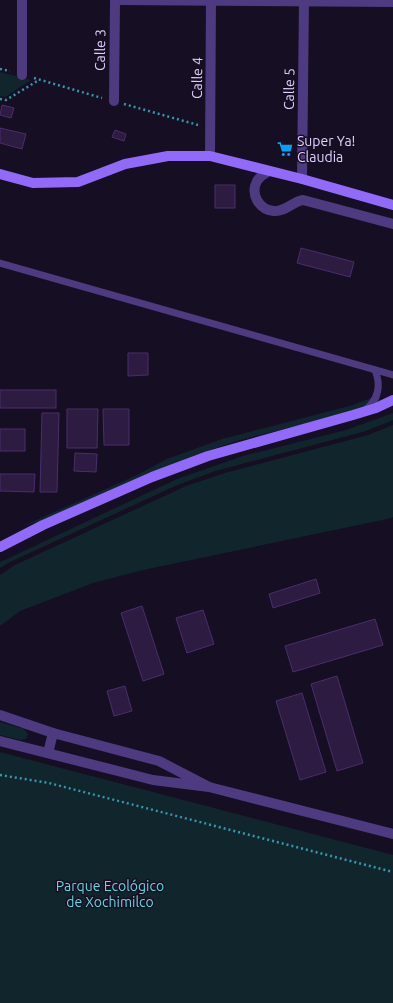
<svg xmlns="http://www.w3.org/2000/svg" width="393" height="1003" font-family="Ubuntu,sans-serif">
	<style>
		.green { fill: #11262c }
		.building { fill: #2d1b42; stroke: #4a2d6e }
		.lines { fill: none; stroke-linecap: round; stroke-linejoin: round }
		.path { stroke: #3199b1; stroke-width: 2.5; stroke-dasharray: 2 3; stroke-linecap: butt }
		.service { stroke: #4e3a80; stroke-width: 7 }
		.minor { stroke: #4e3a80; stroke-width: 10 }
		.tertiary { stroke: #4e3a80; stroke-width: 10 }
		.secondary { stroke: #926afb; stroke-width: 10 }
		.labels { text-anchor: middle; stroke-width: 3; stroke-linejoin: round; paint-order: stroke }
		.street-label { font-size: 14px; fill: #e1d0fe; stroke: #160e22 }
		.poi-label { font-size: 14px; fill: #e1d0fe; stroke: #160e22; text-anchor: start }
		.park-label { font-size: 14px; fill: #5edcdc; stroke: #160e22 }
	</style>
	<rect width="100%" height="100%" fill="#160e22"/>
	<g class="green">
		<path d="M0,72L31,80L5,97L0,96Z"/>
		<path d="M381,394L379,402L338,416L240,440L195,455L43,520L23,526L137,475L167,459L222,439L353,405Z"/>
		<path d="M393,413V420L366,431L215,471L175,486L8,563L0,568V562L9,558L177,479L243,456L346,430Z"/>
		<path d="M393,425V517L387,519L143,570L93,583L20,611L0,626V575L15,565L186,486L225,473L368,435Z"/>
		<path d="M0,722L24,729L28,734L26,739L20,740L0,735Z"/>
		<path d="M0,752L393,855V1003H0Z"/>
	</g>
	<g class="building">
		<path d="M2,105L14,108L11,118L0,115Z"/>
		<path d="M0,128L26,134L22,149L0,143Z"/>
		<path d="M115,130L126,134L124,141L112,137Z"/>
		<rect x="215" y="185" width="20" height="23"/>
		<path d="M301,248L354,262L350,277L297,263Z"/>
		<path d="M128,353H148V375L128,376Z"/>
		<rect x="0" y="390" width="56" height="18"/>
		<path d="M67,409H98L97,448H67Z"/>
		<path d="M103,409H129V445H104Z"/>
		<path d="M42,413H59L57,492H40Z"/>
		<rect x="0" y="429" width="25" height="22"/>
		<path d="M75,453L97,454L96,472L74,471Z"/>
		<path d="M0,474H35L34,492L0,491Z"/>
		<path d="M316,579L320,593L273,608L269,594Z"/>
		<path d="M142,606L164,674L143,681L121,613Z"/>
		<path d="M203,610L214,644L187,653L176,618Z"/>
		<path d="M375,619L383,645L293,672L285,646Z"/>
		<path d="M337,676L363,763L337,771L311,684Z"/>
		<path d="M125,686L132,711L114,716L107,691Z"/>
		<path d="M302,693L326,772L300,780L276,701Z"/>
	</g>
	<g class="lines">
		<g class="path">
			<path d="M0,69L10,71"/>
			<path d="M34,78L102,98"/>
			<path d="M0,99L6,100L39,80"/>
			<path d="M124,104L198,125"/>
			<path d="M0,775L49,783L393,872"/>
		</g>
		<g class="service">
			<path d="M0,263L393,375"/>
			<path d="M365,410C379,399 381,385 375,370"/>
		</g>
		<g class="minor">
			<path d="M115,0L393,2"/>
			<path d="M22,75V0"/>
			<path d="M114,101L115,0"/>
			<path d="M210,156L211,0"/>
			<path d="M302,179L304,0"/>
			<path d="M0,715L53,733L159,761L209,787L153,780L0,741"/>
			<path d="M48,753L53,733"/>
			<path d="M209,787L393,834"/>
		</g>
		<path class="tertiary" d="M269,171C264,174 260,176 257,181C250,194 259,210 274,211C285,212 292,202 303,200L393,224"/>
		<g class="secondary">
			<path d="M0,174L33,183L78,182L125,164L168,156H210L302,179L393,205"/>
			<path d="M0,547L43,525L152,477L208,456L353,415L376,408L393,400"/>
		</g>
	</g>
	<defs>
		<symbol id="supermarket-bare" viewBox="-9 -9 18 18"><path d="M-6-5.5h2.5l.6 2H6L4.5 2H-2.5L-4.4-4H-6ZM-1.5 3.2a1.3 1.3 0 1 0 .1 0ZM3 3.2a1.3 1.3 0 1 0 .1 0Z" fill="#06a1f4" stroke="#160e22" stroke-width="2.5" paint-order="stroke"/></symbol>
	</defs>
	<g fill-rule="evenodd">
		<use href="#supermarket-bare" x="274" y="138" width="22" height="22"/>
	</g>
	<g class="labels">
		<g class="street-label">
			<text transform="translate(100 50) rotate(-89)" y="5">Calle 3</text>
			<text transform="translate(197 78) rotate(-89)" y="5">Calle 4</text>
			<text transform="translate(289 89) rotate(-89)" y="5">Calle 5</text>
		</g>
		<g class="poi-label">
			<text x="297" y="146">Super Ya!<tspan x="297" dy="16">Claudia</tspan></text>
		</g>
		<g class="park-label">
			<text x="110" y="891">Parque Ecológico<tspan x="110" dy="16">de Xochimilco</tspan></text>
		</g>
	</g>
</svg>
